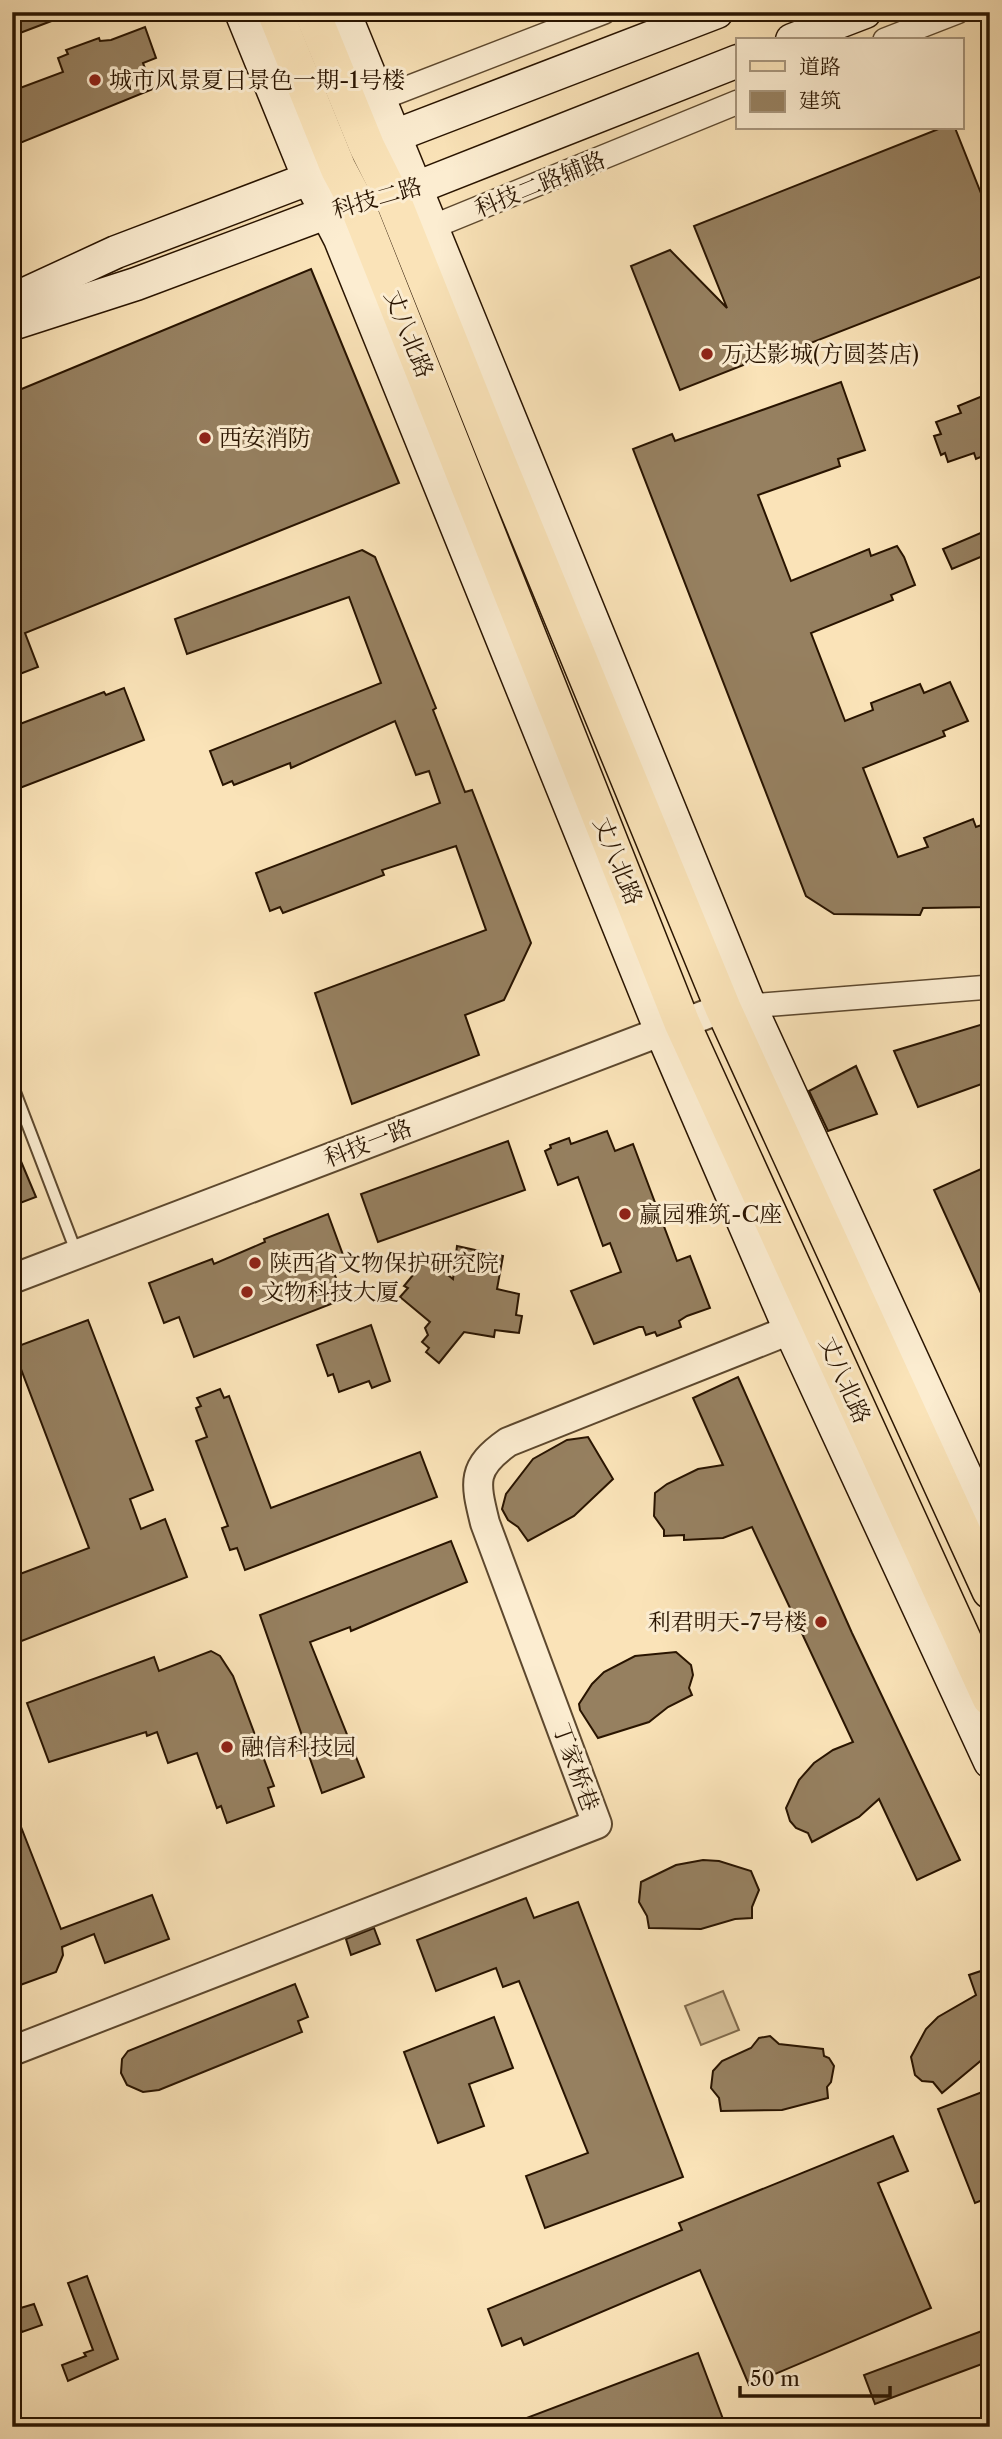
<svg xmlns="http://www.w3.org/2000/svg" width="1002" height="2439" font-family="'Libre Caslon Text','Noto Serif SC',serif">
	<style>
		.green { fill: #d6c099; stroke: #806a4c; stroke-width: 2 }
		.building { fill: #968060; stroke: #291400; stroke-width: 2 }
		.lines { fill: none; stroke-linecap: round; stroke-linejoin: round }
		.service-casing { stroke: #5d482e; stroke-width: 14 }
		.minor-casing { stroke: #5d482e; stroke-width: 26 }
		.tertiary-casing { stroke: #5d482e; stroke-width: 32 }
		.secondary-casing { stroke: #291400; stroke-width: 35 }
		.primary-casing { stroke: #291400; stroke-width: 38 }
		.service { stroke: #fcedd1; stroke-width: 10 }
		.minor { stroke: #fcedd1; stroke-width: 23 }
		.tertiary { stroke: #fcedd1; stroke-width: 28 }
		.secondary { stroke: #fcedd1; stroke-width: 32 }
		.primary { stroke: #fae3b8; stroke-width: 35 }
		.poi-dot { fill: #8f2418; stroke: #fcedd1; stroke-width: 2.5 }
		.labels { text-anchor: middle; stroke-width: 6; stroke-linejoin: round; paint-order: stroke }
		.poi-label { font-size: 23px; fill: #291400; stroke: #fcedd1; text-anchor: start }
		.street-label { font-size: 23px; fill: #291400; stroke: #fcedd1 }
	</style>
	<rect width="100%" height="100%" fill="#fae3b8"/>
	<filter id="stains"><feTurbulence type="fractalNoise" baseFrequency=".00286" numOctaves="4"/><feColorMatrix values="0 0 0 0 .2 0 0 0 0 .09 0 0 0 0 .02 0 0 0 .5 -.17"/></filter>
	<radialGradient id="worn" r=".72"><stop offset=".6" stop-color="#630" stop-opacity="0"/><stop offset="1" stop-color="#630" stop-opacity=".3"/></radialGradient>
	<path class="green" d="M723,1991L739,2030L701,2045L685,2006Z"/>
	<g class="building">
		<path d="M12,12H70V14L12,36Z"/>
		<path d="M145,27L156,58L143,63L153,89L20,143L18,137L12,139V91L63,72L58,58L68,54L66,50L99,38L100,41L111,40Z"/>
		<path d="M941,128H955L990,216V273L762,362L761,358L680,390L631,266L670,250L727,308L694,226Z"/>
		<path d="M311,269L399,483L25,633L38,667L12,677V393Z"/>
		<path d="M841,382L865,450L838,459L840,466L758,495L791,581L869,549L871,556L897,546L904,557L915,585L891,595L893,600L811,633L845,721L873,710L871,703L920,684L924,693L950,682L968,721L943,731L945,736L863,768L898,857L928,847L924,838L973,819L976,827L990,822V907L923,908L920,915L834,914L806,896L633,449L672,434L675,441Z"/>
		<path d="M990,393V453L976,459L974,453L948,462L945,453L941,455L934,436L941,434L936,422L961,413L958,406Z"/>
		<path d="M990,529V553L952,569L943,549Z"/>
		<path d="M362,550L375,557L436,708L433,710L465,792L472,790L531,943L504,1000L465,1015L479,1055L352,1104L315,993L486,930L456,846L382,870L384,875L283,913L280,907L270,911L256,873L440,803L429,771L416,775L395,721L291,768L290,763L234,785L232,781L223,785L210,751L381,683L349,597L187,654L175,619Z"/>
		<path d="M124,688L144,740L12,791V727L104,692L106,695Z"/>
		<path d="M990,1022V1081L918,1107L894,1051Z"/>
		<path d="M856,1066L877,1114L828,1131L809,1091Z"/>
		<path d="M607,1131L615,1151L633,1144L677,1261L690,1256L710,1308L687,1316L679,1321L681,1327L657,1336L655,1332L646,1335L643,1327H639L594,1344L571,1291L621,1272L610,1243L603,1246L578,1177L558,1185L545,1151L551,1148L550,1145L569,1138L571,1144Z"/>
		<path d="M12,1140L36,1197L12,1206Z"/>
		<path d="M508,1141L525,1190L378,1242L361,1194Z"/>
		<path d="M990,1165V1313L934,1190Z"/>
		<path d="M328,1214L343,1255L329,1260L344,1299L194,1357L179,1317L164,1323L149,1283L212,1259L214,1264L265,1242L264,1239Z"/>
		<path d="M457,1246L503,1256L497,1289L519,1294L516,1315L522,1316L519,1333L495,1330L494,1337L464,1332L439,1363L426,1352L429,1348L422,1342L428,1335L425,1328L430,1322L400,1297L408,1288L404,1286L427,1258L453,1279Z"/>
		<path d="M88,1320L153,1490L130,1499L141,1529L165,1519L187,1577L19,1642L12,1624V1577L89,1548L13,1348Z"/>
		<path d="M371,1325L390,1381L372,1388L369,1381L339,1392L333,1374L328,1376L317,1345Z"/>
		<path d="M738,1377L852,1633L960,1860L917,1880L879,1799L859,1817L812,1842L808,1833L796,1828L790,1821L786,1808L799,1780L814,1763L833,1750L853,1742L752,1527L723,1538L684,1540V1535L664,1536V1530L654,1516L655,1493L667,1484L698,1469L723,1465L693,1398Z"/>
		<path d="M220,1389L224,1398L229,1396L271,1508L420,1452L437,1497L245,1570L237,1548L230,1550L222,1528L228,1526L196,1441L207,1437L196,1408L201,1406L197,1398Z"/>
		<path d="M588,1437L613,1479L574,1516L528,1541L518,1527L508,1520L502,1509L506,1494L533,1459L567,1440Z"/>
		<path d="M451,1541L467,1582L351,1631L350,1627L310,1642L364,1777L322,1793L260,1615Z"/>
		<path d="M211,1651L220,1656L233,1676L274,1786L268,1788L274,1806L227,1823L221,1806L217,1808L197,1753L168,1763L157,1732L147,1736L146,1732L49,1762L27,1703L154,1657L159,1671Z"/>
		<path d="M676,1652L691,1665L693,1675L689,1688L692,1695L668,1707L649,1722L598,1738L580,1710L579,1704L592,1684L604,1672L635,1656Z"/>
		<path d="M12,1804L61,1929L152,1895L169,1939L105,1963L94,1934L62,1947L63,1955L56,1972L12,1988Z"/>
		<path d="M703,1860L719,1861L751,1871L759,1890L752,1907V1918L735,1919L701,1929L649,1928L647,1916L639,1902L641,1882L676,1865Z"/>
		<path d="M526,1898L534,1918L578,1902L683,2177L545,2228L526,2176L588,2153L519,1981L503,1987L496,1968L436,1991L417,1940Z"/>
		<path d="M374,1928L380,1944L351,1955L346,1939Z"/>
		<path d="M990,1968V2053L942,2093L933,2082L922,2081L915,2075L911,2057L926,2029L938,2017L976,1995L969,1975Z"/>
		<path d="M295,1984L308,2017L298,2021L302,2032L159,2090L143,2092L127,2085L121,2073L122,2059L128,2051Z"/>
		<path d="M494,2017L513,2068L469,2084L484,2126L438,2143L404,2052Z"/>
		<path d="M770,2036L779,2044L823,2049L824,2056L829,2058L834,2066L831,2082L827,2087L828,2098L782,2110L721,2111L719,2098L711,2088L713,2071L722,2061L751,2048L759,2038Z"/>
		<path d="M990,2089V2197L975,2203L938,2109Z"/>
		<path d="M893,2136L908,2171L878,2183L931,2308L749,2385L700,2270L524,2345L521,2338L502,2346L488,2309L682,2230L679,2223Z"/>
		<path d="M87,2276L118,2359L68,2381L62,2365L86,2356L84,2353L93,2350L68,2283Z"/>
		<path d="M34,2304L42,2325L22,2332L14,2310Z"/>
		<path d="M990,2328V2361L875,2404L864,2375Z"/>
		<path d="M698,2353L726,2427H508V2425Z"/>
	</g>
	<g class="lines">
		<defs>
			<path id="service" d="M12,1084L77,1254"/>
			<g id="minor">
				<path d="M885,40L957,12"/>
				<path d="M366,104L604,12"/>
				<path d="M420,232L738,102"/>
				<path d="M737,1007L990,987"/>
			</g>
			<g id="tertiary">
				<path d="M12,1279L723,1008"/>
				<path d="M12,2051L597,1824L485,1523C475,1482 471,1468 508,1442L810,1322"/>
			</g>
			<g id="secondary">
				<path d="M241,12L309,179L340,239L661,1031L790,1330L990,1762"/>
				<path d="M344,12L750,1006L990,1528"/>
				<path d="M792,40L865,12"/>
				<path d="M376,143L717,12"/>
				<path d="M398,195L738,61"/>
				<path d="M12,300L116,252L329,171"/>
				<path d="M12,324L136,284L347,205"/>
			</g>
			<g id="primary">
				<path d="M275,12L338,168L356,202L682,1023L990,1698"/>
				<path d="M312,12L367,147L392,197L498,462L723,1008L990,1591"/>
			</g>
		</defs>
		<use href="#service" class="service-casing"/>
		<use href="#minor" class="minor-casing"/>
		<use href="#tertiary" class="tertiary-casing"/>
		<use href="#secondary" class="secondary-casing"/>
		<use href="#primary" class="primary-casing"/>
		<use href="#service" class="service"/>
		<use href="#minor" class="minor"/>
		<use href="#tertiary" class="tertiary"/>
		<use href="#secondary" class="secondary"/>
		<use href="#primary" class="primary"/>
	</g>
	<g class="poi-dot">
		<circle cx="95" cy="80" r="7"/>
		<circle cx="707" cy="354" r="7"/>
		<circle cx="205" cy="438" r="7"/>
		<circle cx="625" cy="1214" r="7"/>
		<circle cx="255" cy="1263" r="7"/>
		<circle cx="247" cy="1292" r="7"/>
		<circle cx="821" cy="1622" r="7"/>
		<circle cx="227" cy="1747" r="7"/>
	</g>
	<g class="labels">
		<g class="poi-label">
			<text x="109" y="88">城市风景夏日景色一期-1号楼</text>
			<text x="721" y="362">万达影城(方圆荟店)</text>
			<text x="219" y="446">西安消防</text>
			<text x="639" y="1222">赢园雅筑-C座</text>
			<text x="269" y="1271">陕西省文物保护研究院</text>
			<text x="261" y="1300">文物科技大厦</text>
			<text x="807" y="1630" text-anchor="end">利君明天-7号楼</text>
			<text x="241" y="1755">融信科技园</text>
		</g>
		<g class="street-label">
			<text transform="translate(540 184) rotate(-22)" y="8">科技二路辅路</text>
			<text transform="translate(377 198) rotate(-16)" y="8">科技二路</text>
			<text transform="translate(409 334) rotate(68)" y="8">丈八北路</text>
			<text transform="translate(618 861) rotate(68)" y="8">丈八北路</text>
			<text transform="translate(368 1143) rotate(-21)" y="8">科技一路</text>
			<text transform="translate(845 1380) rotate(66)" y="8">丈八北路</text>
			<text transform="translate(576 1767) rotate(70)" y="8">丁家桥巷</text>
		</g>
	</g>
	<rect width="1002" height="2439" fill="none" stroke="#fae3b8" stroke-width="42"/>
	<rect x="14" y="14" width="974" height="2411" fill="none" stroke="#291400" stroke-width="3.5"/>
	<rect x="21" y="21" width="960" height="2397" fill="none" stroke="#291400" stroke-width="2"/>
	<rect x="736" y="38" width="228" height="91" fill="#fcedd1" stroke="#a8967d" stroke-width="2"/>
	<rect x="750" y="61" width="35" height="10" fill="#fae3b8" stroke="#a8967d" stroke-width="2"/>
	<text x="799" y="74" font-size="21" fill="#291400">道路</text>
	<rect x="750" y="91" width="35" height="21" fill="#968060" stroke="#a8967d" stroke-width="2"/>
	<text x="799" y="108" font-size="21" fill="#291400">建筑</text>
	<path d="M740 2386v10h150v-10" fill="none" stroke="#291400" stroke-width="3.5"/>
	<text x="750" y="2386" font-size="21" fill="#291400" stroke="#fcedd1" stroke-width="5" paint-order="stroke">50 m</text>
	<rect width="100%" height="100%" filter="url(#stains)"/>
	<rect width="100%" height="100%" fill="url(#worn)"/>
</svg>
